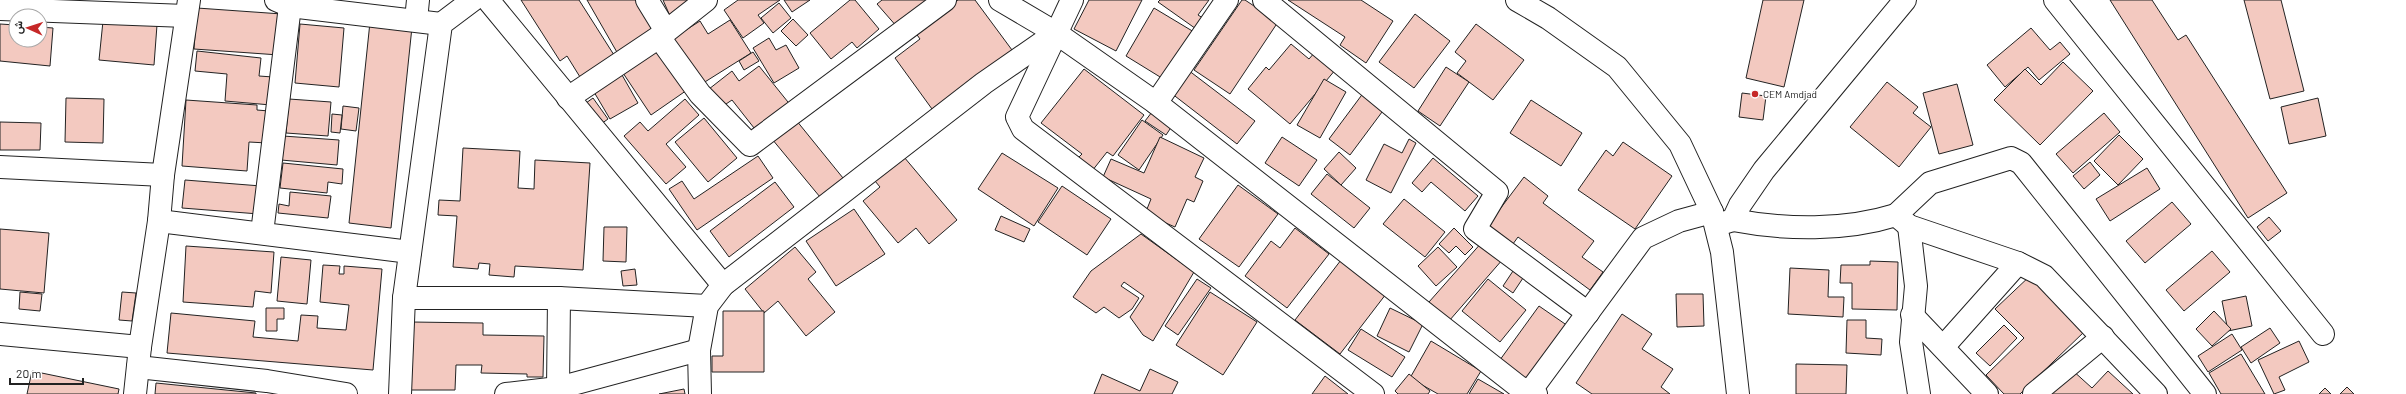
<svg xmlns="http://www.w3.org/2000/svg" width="2406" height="394" font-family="Barlow,Vazirmatn,sans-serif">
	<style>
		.building { fill: #f3c9c0; stroke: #222 }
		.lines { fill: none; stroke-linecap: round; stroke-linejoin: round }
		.minor-casing { stroke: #222; stroke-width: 24 }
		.secondary-casing { stroke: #222; stroke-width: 24 }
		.minor { stroke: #fff; stroke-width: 22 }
		.secondary { stroke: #fff; stroke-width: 22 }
		.poi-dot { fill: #c62828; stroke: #fff; stroke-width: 1.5 }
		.labels { text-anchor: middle; stroke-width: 3; stroke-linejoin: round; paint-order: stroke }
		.poi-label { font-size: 10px; fill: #222; stroke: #fff; text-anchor: start }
	</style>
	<rect width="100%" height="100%" fill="#fff"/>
	<g class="building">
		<path d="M521,0H579L614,55L580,77L567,56L560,61Z"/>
		<path d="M587,0H639L657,31L618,54Z"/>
		<path d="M663,0H693L670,16Z"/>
		<path d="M738,0H780L758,15L764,23L743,38L724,10Z"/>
		<path d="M784,0H810L792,12Z"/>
		<path d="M850,0H855L879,29L857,48L852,42L831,59L810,33Z"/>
		<path d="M882,0H929L898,28L877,4Z"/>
		<path d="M958,0H975L1012,50L932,109L895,58L920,39L915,32Z"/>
		<path d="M1089,0H1142L1116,51L1074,29Z"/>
		<path d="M1160,0H1209L1198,15L1206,20L1199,31L1158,2Z"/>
		<path d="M1242,0H1245L1278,22L1230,94L1194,70Z"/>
		<path d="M1288,0H1361L1393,21L1366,63L1340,45L1345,37Z"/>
		<path d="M1763,0H1804L1784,87L1746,78Z"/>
		<path d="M2110,0H2152L2178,40L2186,35L2287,193L2248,218Z"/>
		<path d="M2244,0H2281L2304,91L2270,99Z"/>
		<path d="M779,3L791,18L773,33L761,18Z"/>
		<path d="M197,8L282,14L279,55L194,49Z"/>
		<path d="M1154,8L1194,32L1165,80L1126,56Z"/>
		<path d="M1415,14L1450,41L1414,88L1379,62Z"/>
		<path d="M793,19L808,35L796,46L781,31Z"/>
		<path d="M730,20L751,53L700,85L672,39L700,21L708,34Z"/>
		<path d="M103,21L157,25L154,65L99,60Z"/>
		<path d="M370,22L412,27L391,228L349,223Z"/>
		<path d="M0,24L16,25V40H40V27L53,28L50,66L0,61Z"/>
		<path d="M300,24L344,28L339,87L295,83Z"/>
		<path d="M1476,24L1524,60L1493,100L1457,73L1466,61L1455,52Z"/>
		<path d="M2031,28L2050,50L2060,42L2070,54L2039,80L2028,67L2005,87L1987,65Z"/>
		<path d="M769,38L776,50L786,45L799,68L774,83L753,48Z"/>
		<path d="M659,44L690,88L651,115L621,70Z"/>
		<path d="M1291,44L1309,59L1315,52L1336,69L1290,124L1248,89L1266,67L1269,70Z"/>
		<path d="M197,51L261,58L259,76L273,77L271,105L225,101L227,74L195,71Z"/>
		<path d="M753,52L759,61L744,70L739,61Z"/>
		<path d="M2063,62L2093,91L2040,145L1994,100L2025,69L2041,85Z"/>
		<path d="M759,66L792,107L758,133L732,100L723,106L709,89L732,71L739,81Z"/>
		<path d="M1446,67L1469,82L1440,126L1418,111Z"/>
		<path d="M1084,69L1144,115L1113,156L1107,152L1092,171L1077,159L1082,154L1041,123Z"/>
		<path d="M1188,70L1255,121L1237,144L1171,93Z"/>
		<path d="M622,75L638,103L610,119L594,92Z"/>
		<path d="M1324,79L1346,92L1320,138L1297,125Z"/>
		<path d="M1887,82L1918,107L1913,113L1931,127L1899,167L1850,127Z"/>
		<path d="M1957,84L1973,145L1939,154L1923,93Z"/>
		<path d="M1364,92L1385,108L1350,155L1329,139Z"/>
		<path d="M1742,93L1766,96L1763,120L1739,117Z"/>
		<path d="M66,98L104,99L103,143L65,142Z"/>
		<path d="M593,98L608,119L601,124L586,103Z"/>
		<path d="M2318,98L2326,136L2289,144L2281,107Z"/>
		<path d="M289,99L331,102L328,136L286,133Z"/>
		<path d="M685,99L699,115L666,144L686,167L666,184L624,136L640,122L648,131Z"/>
		<path d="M186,100L257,105V110L269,111L267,143L249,142L247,171L182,166Z"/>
		<path d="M1531,100L1582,133L1561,166L1510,133Z"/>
		<path d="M343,106L359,108L356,131L341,129Z"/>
		<path d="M1152,112L1172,126L1166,135L1145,121Z"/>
		<path d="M2104,113L2120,132L2073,173L2056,154Z"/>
		<path d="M332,114L342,115L340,133L331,132Z"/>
		<path d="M704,118L737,158L708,182L675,142Z"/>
		<path d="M796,120L843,178L820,197L772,139Z"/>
		<path d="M1142,120L1163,135L1139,170L1118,155Z"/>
		<path d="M0,122L41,123L40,150H0Z"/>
		<path d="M2119,135L2143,159L2118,185L2094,161Z"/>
		<path d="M283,136L339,140L337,165L281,160Z"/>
		<path d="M1160,137L1204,158L1195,177L1203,181L1194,202L1187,199L1175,227L1145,214L1151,199L1103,177L1111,159L1144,173Z"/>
		<path d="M1282,137L1317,160L1299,186L1265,163Z"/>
		<path d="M1409,139L1416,143L1391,193L1366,180L1384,144L1402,153Z"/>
		<path d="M1623,142L1672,176L1635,229L1578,190L1606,150L1613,156Z"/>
		<path d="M463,148L520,151L518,188L534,189L535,160L590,163L583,270L515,266L514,277L489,275L490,264L479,263L478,269L453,267L457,216L438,215L439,200L460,201Z"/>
		<path d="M1339,152L1356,168L1341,185L1324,169Z"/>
		<path d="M1002,153L1058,188L1034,226L978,189Z"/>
		<path d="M758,156L773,178L697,230L669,189L682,181L694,199Z"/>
		<path d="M904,157L957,220L929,244L916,228L898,243L863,201L880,187L875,181Z"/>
		<path d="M1433,158L1478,196L1465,211L1431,182L1422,192L1412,183Z"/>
		<path d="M2090,162L2100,175L2084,189L2073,176Z"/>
		<path d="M283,163L343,169L342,184L328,182L327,193L280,188Z"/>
		<path d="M2147,168L2160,189L2110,221L2096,199Z"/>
		<path d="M1327,174L1370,208L1354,228L1311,194Z"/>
		<path d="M1524,177L1548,196L1543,203L1594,241L1582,257L1603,272L1590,290L1518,237L1510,248L1485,229Z"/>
		<path d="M185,180L261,186L259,214L182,208Z"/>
		<path d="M775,182L794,207L729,257L710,231Z"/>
		<path d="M1238,185L1278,214L1239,267L1199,239Z"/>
		<path d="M1062,186L1111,219L1087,255L1038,222Z"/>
		<path d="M290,192L331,196L328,218L278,213L279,204L289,206Z"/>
		<path d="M1404,199L1445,232L1425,257L1383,224Z"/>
		<path d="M2172,202L2191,224L2145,263L2126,241Z"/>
		<path d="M854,209L885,254L836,286L806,241Z"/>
		<path d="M1001,216L1030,229L1024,242L995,230Z"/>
		<path d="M2269,217L2281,231L2268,241L2257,227Z"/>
		<path d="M604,227H627L626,262L603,261Z"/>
		<path d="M1295,228L1329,254L1287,308L1245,276L1271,241L1280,248Z"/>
		<path d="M1454,228L1473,247L1465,255L1456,246L1449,253L1439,244Z"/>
		<path d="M0,229L49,233L44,293L0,289Z"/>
		<path d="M1141,234L1194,272L1153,341L1143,335L1130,317L1144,296L1124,282L1121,286L1139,298L1132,309L1119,318L1104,307L1096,313L1073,297L1091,271Z"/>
		<path d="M1483,241L1503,259L1449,321L1429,302Z"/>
		<path d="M186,246L274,252L271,293L255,291L253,307L183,302Z"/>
		<path d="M795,247L816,272L808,279L835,312L806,336L778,301L764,313L745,289Z"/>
		<path d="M1438,247L1457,267L1436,286L1418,266Z"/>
		<path d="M2212,251L2230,272L2184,311L2166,290Z"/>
		<path d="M281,257L311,260L307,304L277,301Z"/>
		<path d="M1341,260L1386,294L1340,354L1295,320Z"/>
		<path d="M1870,261L1898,262L1897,310L1852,309V283H1840L1841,265H1870Z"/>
		<path d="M323,265L340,266L339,274H344V266L382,269L373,370L167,353L171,313L255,321L253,337L298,341L301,315L318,316L317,328L346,330L349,305L320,302Z"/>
		<path d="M1790,268L1829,270L1828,297H1844L1843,317L1788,314Z"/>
		<path d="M635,269L637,285L623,286L621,271Z"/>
		<path d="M1513,271L1523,278L1513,293L1503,286Z"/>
		<path d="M2032,274L2086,330L2020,394H2004L1986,375L2024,338L1995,309Z"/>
		<path d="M1197,279L1211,288L1178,335L1165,326Z"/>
		<path d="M1488,279L1526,310L1500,342L1462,311Z"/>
		<path d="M20,292L42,294L40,311L19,309Z"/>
		<path d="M122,292L136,293L132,321L119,320Z"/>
		<path d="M1210,292L1257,322L1223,375L1176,345Z"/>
		<path d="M1676,294H1703L1704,326L1677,327Z"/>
		<path d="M2246,296L2252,326L2228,331L2222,301Z"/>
		<path d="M1539,306L1568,326L1526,385L1497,364Z"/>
		<path d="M266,308H284V319H277V331H266Z"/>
		<path d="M1390,308L1423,324L1409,352L1377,336Z"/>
		<path d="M723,311H764V372H712V356H723Z"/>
		<path d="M2214,311L2231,329L2212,346L2196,329Z"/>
		<path d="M1622,314L1652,334L1642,349L1673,369L1661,387L1670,394H1592L1576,383Z"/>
		<path d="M1847,320H1866V338L1882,339L1881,355L1846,353Z"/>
		<path d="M412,322L483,323V335L544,336L543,377H527V374L481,373L482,365H456L455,390H411Z"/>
		<path d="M2004,325L2017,338L1990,366L1976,353Z"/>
		<path d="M2270,328L2280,343L2251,363L2241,347Z"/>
		<path d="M1361,329L1405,357L1392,377L1348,350Z"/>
		<path d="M2232,334L2242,350L2208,372L2198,356Z"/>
		<path d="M1431,341L1481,371L1467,394H1438L1410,378Z"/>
		<path d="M2299,341L2309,362L2279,377L2285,390L2274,394L2258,360Z"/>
		<path d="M2241,354L2265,394H2221L2209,373Z"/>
		<path d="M1796,364L1847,365L1846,394H1796Z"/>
		<path d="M1150,369L1178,382L1172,394H1094L1102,374L1140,391Z"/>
		<path d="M2071,369L2092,388L2108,371L2133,394H2048Z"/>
		<path d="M32,371L119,389L118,394H27Z"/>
		<path d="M1409,374L1430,391L1428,394H1398L1395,391Z"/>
		<path d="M1325,376L1348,394H1312Z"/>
		<path d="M1478,379L1504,394H1469Z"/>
		<path d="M156,383L256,393V394H155Z"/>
		<path d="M2347,387L2354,394H2340Z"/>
		<path d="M2325,388L2331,394H2319Z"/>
		<path d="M684,389L685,394H659Z"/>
	</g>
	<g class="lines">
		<defs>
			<g id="minor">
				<path d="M276,0L290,6L441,24"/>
				<path d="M488,0L723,285"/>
				<path d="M647,0L666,31"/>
				<path d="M1000,0L1056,33"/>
				<path d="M1072,0L1017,117L1023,129L1373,394"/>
				<path d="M1264,0L1497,192L1475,229L1588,313"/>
				<path d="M2055,0L2323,334"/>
				<path d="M0,9L186,16"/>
				<path d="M416,20L418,0"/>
				<path d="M659,37L700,94L750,145L945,0"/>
				<path d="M568,98L659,37L706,0"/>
				<path d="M1156,103L1227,0"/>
				<path d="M0,167L163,175"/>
				<path d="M1896,215L1930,183L2011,158L2021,163L2205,394"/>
				<path d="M1733,220C1785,230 1845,231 1896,215L1909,226L2018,263L2044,276L2156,394"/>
				<path d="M159,221L410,252"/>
				<path d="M1720,224L1733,220L1740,205L1764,170L1905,0"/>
				<path d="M1909,226L1916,286L1911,342L1919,394"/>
				<path d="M262,233L290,6"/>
				<path d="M404,298H559L707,306"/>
				<path d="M1912,315L1987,394"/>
				<path d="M0,334L140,347"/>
				<path d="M1944,346L2018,263"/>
				<path d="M138,367L267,381L346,394"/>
				<path d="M558,388L559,298"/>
				<path d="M135,394L140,347L159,221L163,175L189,0"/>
				<path d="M400,394L404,298L441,24L473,0"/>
				<path d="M506,394L558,388L699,350"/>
				<path d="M700,394L699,350L707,306L723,285L984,83L1056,33L1156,103L1519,387L1536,394"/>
				<path d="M1528,394L1643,238L1679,221L1712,212"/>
				<path d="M2034,394L2103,337"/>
			</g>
			<path id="secondary" d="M1517,0L1548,18L1617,67L1680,144L1712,212L1722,252L1738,394"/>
		</defs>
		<use href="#minor" class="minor-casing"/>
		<use href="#secondary" class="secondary-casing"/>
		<use href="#minor" class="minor"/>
		<use href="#secondary" class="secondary"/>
	</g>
	<circle class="poi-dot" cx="1755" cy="94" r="4"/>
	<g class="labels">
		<g class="poi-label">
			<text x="1763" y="98">CEM Amdjad</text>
		</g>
	</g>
	<g transform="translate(28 28) rotate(273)"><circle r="19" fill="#ffffff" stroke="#a7a7a7"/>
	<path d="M0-3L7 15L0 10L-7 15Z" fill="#c62828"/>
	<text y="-6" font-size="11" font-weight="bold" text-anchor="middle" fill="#222222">ش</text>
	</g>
	<path d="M10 378v6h73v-6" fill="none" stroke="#222222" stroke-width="2"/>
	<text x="16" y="378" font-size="12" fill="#222222" stroke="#ffffff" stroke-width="3" paint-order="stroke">20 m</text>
</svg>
